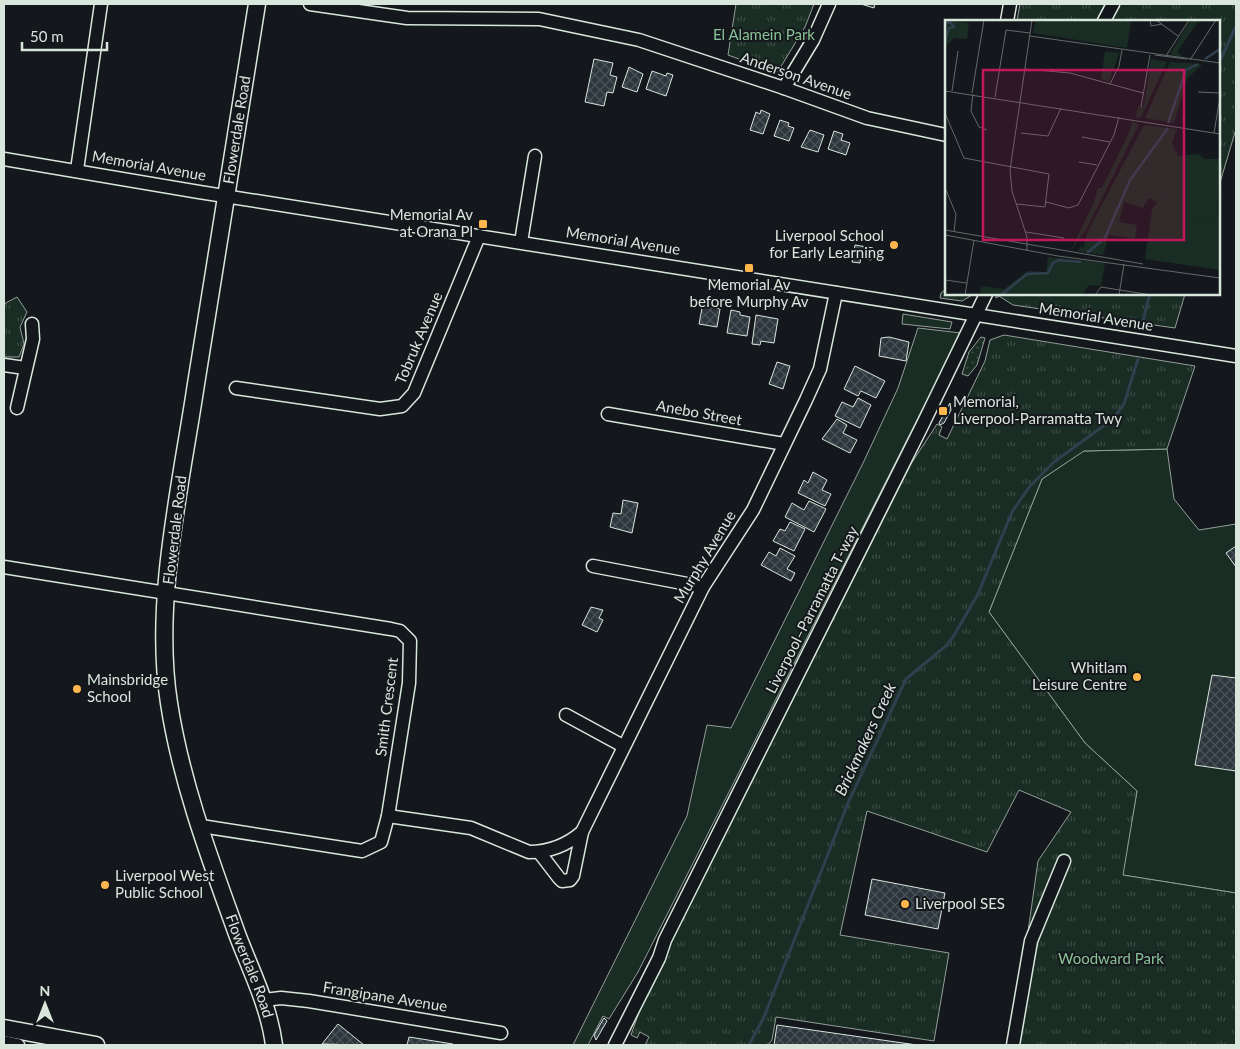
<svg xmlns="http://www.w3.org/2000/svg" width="1240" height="1049" font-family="Lato,sans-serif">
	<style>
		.grass { fill: #1a2d24; stroke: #939e99 }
		.park { fill: url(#park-tufts); stroke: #939e99 }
		.garden { fill: url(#garden-dots); stroke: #939e99 }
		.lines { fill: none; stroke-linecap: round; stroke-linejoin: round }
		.stream { stroke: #2f3f4d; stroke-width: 3 }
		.building { fill: url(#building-cross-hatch); stroke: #d8e6dc }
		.minor-casing { stroke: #d8e6dc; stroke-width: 15 }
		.major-casing { stroke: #d8e6dc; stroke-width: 19 }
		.minor { stroke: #14181c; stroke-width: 12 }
		.major { stroke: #14181c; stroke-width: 16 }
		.poi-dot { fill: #ffb74d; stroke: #14181c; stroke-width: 2 }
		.labels { text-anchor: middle; stroke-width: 4; stroke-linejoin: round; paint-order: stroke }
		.park-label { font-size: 15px; fill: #8ac095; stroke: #14181c }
		.street-label { font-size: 15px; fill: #d8e6dc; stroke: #14181c }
		.poi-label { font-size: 15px; fill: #d8e6dc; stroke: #14181c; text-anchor: start }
		.water-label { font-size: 16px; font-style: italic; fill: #d8e6dc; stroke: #14181c }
		.inset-river { fill: none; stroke: #2f3f4d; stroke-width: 2.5 }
		.inset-road { fill: none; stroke: #626a69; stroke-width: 1 }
		.view { fill: #c2185b; fill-opacity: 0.15; stroke: #c2185b; stroke-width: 2.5 }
		.inset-edge { fill: none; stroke: #d8e6dc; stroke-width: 2.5 }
	</style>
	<defs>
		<pattern id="park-tufts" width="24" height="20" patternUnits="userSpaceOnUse" patternTransform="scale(1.25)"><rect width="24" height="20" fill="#1a2d24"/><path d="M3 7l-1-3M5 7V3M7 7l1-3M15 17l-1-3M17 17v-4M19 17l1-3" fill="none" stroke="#3b4b43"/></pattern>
		<pattern id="garden-dots" width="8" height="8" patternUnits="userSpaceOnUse" patternTransform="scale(1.25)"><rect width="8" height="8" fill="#1a2d24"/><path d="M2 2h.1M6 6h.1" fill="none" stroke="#3b4b43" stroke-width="1.8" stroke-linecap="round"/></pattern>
		<pattern id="building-cross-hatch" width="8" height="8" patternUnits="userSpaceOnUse" patternTransform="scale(1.25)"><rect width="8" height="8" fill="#2c363c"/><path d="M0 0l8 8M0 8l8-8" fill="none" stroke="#4a5358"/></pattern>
	</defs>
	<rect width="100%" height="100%" fill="#14181c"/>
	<g class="grass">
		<path d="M903,314L952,322L950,329L902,324Z"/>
		<path d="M918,328L961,333L638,972L609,1019L603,1016L588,1045H573L687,816L707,725L731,728L864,461L898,388Z"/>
		<path d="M1167,449L1174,499L1199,530L1236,524V893L1122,875L1137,791L1085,743L989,612L1042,479L1083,451Z"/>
	</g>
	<g class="park">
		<path d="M736,4H814L805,27L777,73L728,55Z"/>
		<path d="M1020,4H1105L1096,21H1017Z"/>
		<path d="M1119,4H1236V129L1219,186V21H1111Z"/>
		<path d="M946,289V294H974L962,301L940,298L941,293Z"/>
		<path d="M996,294H1185L1175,328L1013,305L999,296L996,298Z"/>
		<path d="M17,297L27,312L20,327L24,344L19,357H4V304Z"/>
		<path d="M1004,335L1195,366L1167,449L1084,451L1042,479L989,612L1085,743L1137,791L1123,875L1236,893V1045H1012L1038,861L1071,812L1019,790L987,852L867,811L840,935L949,953L934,1041L776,1017L772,1040L768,1045H645L649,1037L640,1032L637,1038L631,1035L645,995L664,956L911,464L937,424L942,427L939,435L947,439L985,361L990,340Z"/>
	</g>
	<path class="garden" d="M981,337L985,338L977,365L968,376L962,374L969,352Z"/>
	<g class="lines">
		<g class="stream">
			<path d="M1219,63L1236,26"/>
			<path d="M1141,328L1150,294"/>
			<path d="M749,1045L764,1017L848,803L906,679L947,645L953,637L978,594L1012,512L1030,486L1054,462L1113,419L1124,404L1138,359"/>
		</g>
	</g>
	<g class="building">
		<path d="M861,4H875L874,8Z"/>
		<path d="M594,59L613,63L610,75L617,77L613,93L607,92L604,106L585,102Z"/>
		<path d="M629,67L643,74L637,92L622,87Z"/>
		<path d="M652,71L666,76L667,73L673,75L666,96L646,89Z"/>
		<path d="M761,110L770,114L763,134L750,130L756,112L760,114Z"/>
		<path d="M780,120L789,123L788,126L794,128L789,141L774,136Z"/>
		<path d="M810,130L824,135L818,152L801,147Z"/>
		<path d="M834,131L843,134L841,140L850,143L846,155L828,149Z"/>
		<path d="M855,245L873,248L871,260L861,258L860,263L852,262Z"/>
		<path d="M703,303L720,309L717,327L699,324Z"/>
		<path d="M731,310L740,312V315L750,317L747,336L727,333Z"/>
		<path d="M756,315L778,319L774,343L761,341L760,345L752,344Z"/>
		<path d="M889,337L909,342L906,361L879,356L881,338Z"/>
		<path d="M777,362L790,366L783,389L769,384Z"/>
		<path d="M855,366L885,381L876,398L861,391L858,396L844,389Z"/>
		<path d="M858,398L871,405L860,428L835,416L842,402L853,407Z"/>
		<path d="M950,403L951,410L944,423L940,425L939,423Z"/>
		<path d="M837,419L847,425L843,433L857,440L850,453L822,439Z"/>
		<path d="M813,472L827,480L822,490L831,494L825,506L798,493L804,480L808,483Z"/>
		<path d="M623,500L638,503L632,533L610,527L613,513L621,514Z"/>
		<path d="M809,501L826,509L814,532L785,517L792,503L804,510Z"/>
		<path d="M790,522L805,529L794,551L773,541L780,529L785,531Z"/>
		<path d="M1236,546V567L1226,553Z"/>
		<path d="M780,548L795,556L787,569L795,573L791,581L761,565L769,552L776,556Z"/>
		<path d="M591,607L603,610L599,618L603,620L597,632L582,625Z"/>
		<path d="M1212,675L1236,678V771L1195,765Z"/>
		<path d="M872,879L945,893L938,929L865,915Z"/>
		<path d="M604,1018L607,1021L596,1040L594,1035Z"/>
		<path d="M338,1024L364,1045L322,1044Z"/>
		<path d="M777,1025L917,1045H774Z"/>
		<path d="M409,1037L453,1044V1045H407Z"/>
	</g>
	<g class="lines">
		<defs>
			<g id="minor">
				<path d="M310,4L407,18L539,19L639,40L784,88L867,118L946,135"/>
				<path d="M1007,21L1010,4"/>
				<path d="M1104,21L1113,4"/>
				<path d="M784,88L813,40L829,4"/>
				<path d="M4,159L199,192L1236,356"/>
				<path d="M77,170L101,4"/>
				<path d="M521,242L535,156"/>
				<path d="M4,365L25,368"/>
				<path d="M236,388L380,409L402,406L414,393L479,236"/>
				<path d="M17,408L33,339L32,324"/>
				<path d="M608,414L784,444"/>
				<path d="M593,566L703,587"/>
				<path d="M4,567L391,629L400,631L410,641L409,683L388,816L381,842L362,851L201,826"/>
				<path d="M566,715L623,746"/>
				<path d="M388,816L471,828L529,852C550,852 567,845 582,832L703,587L753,510L806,400L820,369L836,293"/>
				<path d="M539,852L559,878L562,881L570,880L573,876L582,832"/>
				<path d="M264,1000L281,998L309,1001L501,1033"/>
				<path d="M4,1042L18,1045"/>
				<path d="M615,1045L659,958L665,940L922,426L986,294"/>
				<path d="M1013,1045L1031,941L1064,861"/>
			</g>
			<g id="major">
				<path id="s1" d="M257,4C236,131 217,257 196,384C181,485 153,602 169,703C181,782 210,859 237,934C251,971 269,1006 274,1045"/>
				<path d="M4,1028L96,1045"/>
			</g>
		</defs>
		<use href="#minor" class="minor-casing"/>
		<use href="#major" class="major-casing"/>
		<use href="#minor" class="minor"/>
		<use href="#major" class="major"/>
	</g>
	<g class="poi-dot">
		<rect x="478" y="219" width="10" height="10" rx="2.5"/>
		<circle cx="894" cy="245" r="5"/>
		<rect x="744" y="263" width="10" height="10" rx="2.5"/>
		<rect x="938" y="406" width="10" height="10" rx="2.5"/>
		<circle cx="1137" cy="677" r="5"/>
		<circle cx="77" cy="689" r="5"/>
		<circle cx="105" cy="885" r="5"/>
		<circle cx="905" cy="904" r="5"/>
	</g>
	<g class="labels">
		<g class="park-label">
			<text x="764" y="40">El Alamein Park</text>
			<text x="1111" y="964">Woodward Park</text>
		</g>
		<g class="street-label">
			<text transform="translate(796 76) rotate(19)" y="5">Anderson Avenue</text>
			<text transform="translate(237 130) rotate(-81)" y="5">Flowerdale Road</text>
			<text transform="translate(149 166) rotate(10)" y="5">Memorial Avenue</text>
			<text transform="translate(623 241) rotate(9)" y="5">Memorial Avenue</text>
			<text transform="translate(1096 317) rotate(9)" y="5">Memorial Avenue</text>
			<text transform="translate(419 338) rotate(-67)" y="5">Tobruk Avenue</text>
			<text transform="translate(699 413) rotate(10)" y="5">Anebo Street</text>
			<text transform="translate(175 530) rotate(-83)" y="5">Flowerdale Road</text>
			<text transform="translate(705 557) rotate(-59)" y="5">Murphy Avenue</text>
			<text transform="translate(812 610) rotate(-63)" y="5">Liverpool–Parramatta T-way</text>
			<text transform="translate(387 707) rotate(-83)" y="5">Smith Crescent</text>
			<text dy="5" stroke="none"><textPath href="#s1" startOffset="982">Flowerdale Road</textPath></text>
			<text transform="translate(385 997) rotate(9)" y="5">Frangipane Avenue</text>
		</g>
		<g class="poi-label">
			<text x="473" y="220" text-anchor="end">Memorial Av<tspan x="473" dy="17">at Orana Pl</tspan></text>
			<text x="884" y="241" text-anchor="end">Liverpool School<tspan x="884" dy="17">for Early Learning</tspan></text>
			<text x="749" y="290" text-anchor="middle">Memorial Av<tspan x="749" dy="17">before Murphy Av</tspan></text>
			<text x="953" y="407">Memorial,<tspan x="953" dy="17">Liverpool-Parramatta Twy</tspan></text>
			<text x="1127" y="673" text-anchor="end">Whitlam<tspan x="1127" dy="17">Leisure Centre</tspan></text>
			<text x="87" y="685">Mainsbridge<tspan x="87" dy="17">School</tspan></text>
			<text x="115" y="881">Liverpool West<tspan x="115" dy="17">Public School</tspan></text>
			<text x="915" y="909">Liverpool SES</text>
		</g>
		<g class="water-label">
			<text transform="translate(865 739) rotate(-65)" y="6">Brickmakers Creek</text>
		</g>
	</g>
	<g transform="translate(945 20)">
		<rect width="275" height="275" fill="#14181c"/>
		<path d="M245,0H254L232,32L238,37L225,35ZM185,101L194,104L142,208L126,230L149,182L153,168H157L184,113L187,103ZM214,123H227L233,136L253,134L260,139H275L272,200L220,192L223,178L199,149L207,128Z" fill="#1a2d24"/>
		<path d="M91,0H186L182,28L88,13Z" fill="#1a2d24"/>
		<path d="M0,0L24,3L22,19L9,18L0,27ZM160,31L174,33L164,62L156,59ZM206,39L222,42L196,97L191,98L193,87L199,85ZM225,42L257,44L242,59L229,103L200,98ZM199,105L232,109L227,123H214L207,128L199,149L223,178L221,192L272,200L275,181V250L200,239L207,190L212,182L204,178L198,188L179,182L174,202L192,205L190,219L164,215L158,235L133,231L136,226L138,229L143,211ZM103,237L160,243L156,266L144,265L137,275H35L36,266L59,269L83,251L101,252Z" fill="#1a2d24"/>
		<path class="inset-river" d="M0,4L5,2L9,7L4,8L0,21M260,39L275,29M223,103L241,50L253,44M142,233L160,218L185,160L223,108M56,275L82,254L103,253L108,243L114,240L136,242"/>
		<path class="inset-road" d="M205,0L206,6L217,4M211,0L233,16M85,16L275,43M210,35L242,39M221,36L244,0M245,40L271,0M80,49L125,53L198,73M165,64L174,46L177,30M0,71L275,114M7,71L13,31M253,72L275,73M27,73L39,0M28,74L26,91L34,107L42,110M50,77L61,10L85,13M196,87L205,35M0,93L19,138L104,154L100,187L72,184M76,113L103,116L116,88M269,113L274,83M137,117L165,122M134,142L152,145M0,168L11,194L9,212M101,182L124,188L133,185L169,115L174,97M0,210L198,244M81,212L119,218M0,215L113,236L275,258M82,231V217L67,171L65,150L87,0M0,260L22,263M20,275L29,220M150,275L156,267L206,275M174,275L179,244"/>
		<path class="view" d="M38,50H239V220H38Z"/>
		<rect width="275" height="275" class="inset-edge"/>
	</g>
	<rect width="1240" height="1049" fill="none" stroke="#d8e6dc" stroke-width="10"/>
	<g transform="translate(45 1004)" stroke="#14181c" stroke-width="4" paint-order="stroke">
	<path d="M0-4L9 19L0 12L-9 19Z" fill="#d8e6dc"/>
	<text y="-8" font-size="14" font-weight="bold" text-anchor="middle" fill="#d8e6dc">N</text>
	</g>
	<path d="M22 42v8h85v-8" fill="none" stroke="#d8e6dc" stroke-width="2.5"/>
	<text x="30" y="42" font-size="15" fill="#d8e6dc" stroke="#14181c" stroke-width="4" paint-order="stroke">50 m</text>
</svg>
